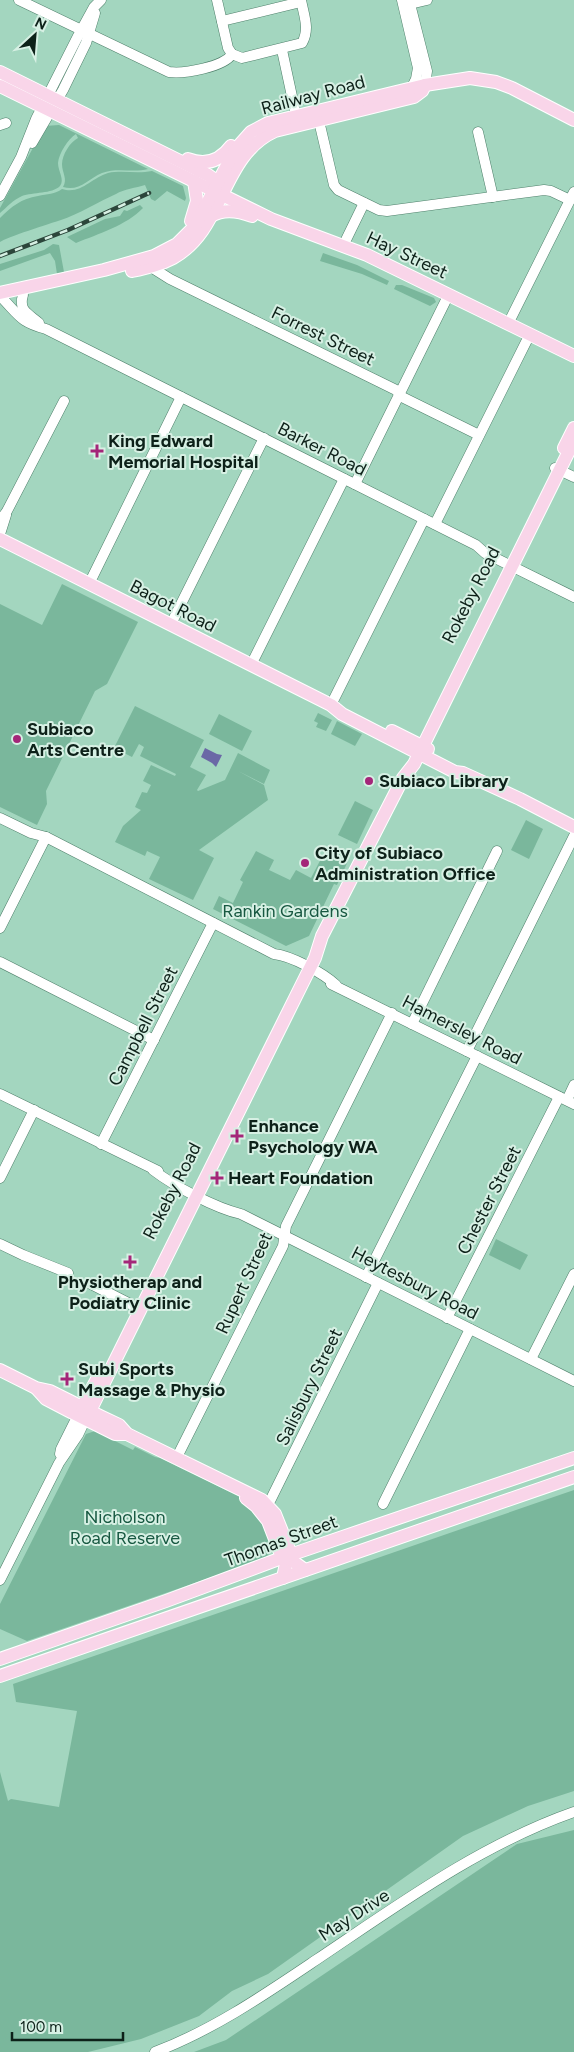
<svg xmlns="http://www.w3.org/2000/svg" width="574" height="2052" font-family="Figtree,sans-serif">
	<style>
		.green { fill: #7ab79c }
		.water { fill: #6b68a6 }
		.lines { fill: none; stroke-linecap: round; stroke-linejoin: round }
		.minor-casing { stroke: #4f806b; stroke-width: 11 }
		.major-casing { stroke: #fff; stroke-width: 14 }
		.minor { stroke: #fff; stroke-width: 10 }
		.major { stroke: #f9d5e9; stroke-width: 12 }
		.rail-casing { stroke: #2c463b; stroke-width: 4.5 }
		.rail { stroke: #d7f0e4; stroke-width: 2.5; stroke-dasharray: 8; stroke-linecap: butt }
		.poi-dot { fill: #a42679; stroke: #d7f0e4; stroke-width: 2 }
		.labels { text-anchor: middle; stroke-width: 4; stroke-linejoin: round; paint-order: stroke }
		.street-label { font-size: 18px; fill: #0d2119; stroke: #d7f0e4 }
		.poi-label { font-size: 18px; font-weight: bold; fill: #0d2119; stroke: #d7f0e4; text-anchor: start }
		.park-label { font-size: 18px; fill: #175841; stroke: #d7f0e4 }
	</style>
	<rect width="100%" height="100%" fill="#a3d6bf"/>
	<g class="green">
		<path d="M59,125L148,169C133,173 117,167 102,173C88,179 79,192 63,187C68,179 62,173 62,164C62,155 70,142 78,138L76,134C68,139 59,153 58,163C58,171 65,180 60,186C52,194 33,192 22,196C13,200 7,207 0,213V208L45,126Z"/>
		<path d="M152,171L183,186L186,198L185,201L167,191L155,201L151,199L145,185C136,188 124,189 116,194C100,201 77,215 61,220C51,223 5,238 0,242V218C12,206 21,199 38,196C47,194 55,194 62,189C81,195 91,178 108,173C122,170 137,174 152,171Z"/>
		<path d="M140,205L143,208C127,225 98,234 76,243L67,237L105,219L120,216L124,210L127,211Z"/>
		<path d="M53,244L59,245L64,272L57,274L55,261L50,253L0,271V264L44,250Z"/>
		<path d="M323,253L357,265L389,281L387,285L362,274L320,261Z"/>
		<path d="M396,285H402L434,298L436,302L430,306L394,289Z"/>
		<path d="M62,584L138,622L107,684L95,691L46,791L47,804L37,825L0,807V604L42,625Z"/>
		<path d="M135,706L204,740L190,767L206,775L197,790L198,791L225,780L238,753L270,770L264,784L238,771L264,785L268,800L199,850L214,858L193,900L149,879L160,857L147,851L145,856L115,842L123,826L141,810L135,807L142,792L147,793L151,785L143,781L151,765L175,776L176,774L140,756L144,747L139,744L132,757L114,748Z"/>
		<path d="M318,713L332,720L326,731L316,727L318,723L314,721Z"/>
		<path d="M219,714L252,731L242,751L209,734Z"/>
		<path d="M337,721L362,734L355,746L331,734Z"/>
		<path d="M355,801L373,810L357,844L338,835Z"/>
		<path d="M526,820L543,829L529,859L511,850Z"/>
		<path d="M256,851L274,860L269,870L290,880L296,870L311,878L324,853L333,857L337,852L348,857V861L337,885L334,884L309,936L286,946L213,909L219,896L233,903L243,882L240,880Z"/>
		<path d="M496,1239L528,1255L520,1270L489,1255Z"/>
		<path d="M95,1431L133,1450L135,1447L155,1457L160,1458L240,1497L258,1512L272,1543L269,1554L264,1559L27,1641L0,1629V1604L86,1434Z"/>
		<path d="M574,1490V1791L528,1806L463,1836L268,1974L232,1991L199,2016L141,2039L88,2052H0V1772L8,1801L11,1799L59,1807L77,1711L16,1702L13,1684Z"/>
		<path d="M574,1830V2052H194L226,2040L517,1844Z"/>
	</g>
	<path class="water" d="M205,748L217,754L222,755L216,767L212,763L201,757Z"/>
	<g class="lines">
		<defs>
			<g id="minor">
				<path d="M19,0L169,72C184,74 224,67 232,54"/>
				<path d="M217,0L228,48L232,54L242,58L302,43C310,29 304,16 301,0"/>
				<path d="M402,0L418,68L416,79L411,89"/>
				<path d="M409,0L427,71L425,85"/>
				<path d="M410,4L427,0"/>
				<path d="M222,21L301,2"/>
				<path d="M282,50L296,115"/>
				<path d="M319,121L334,185L338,190L379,210L387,211L544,190L551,191L570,200"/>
				<path d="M0,125L6,123"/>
				<path d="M478,132L493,197"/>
				<path d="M32,143L63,90L86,43L95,13"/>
				<path d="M0,196L21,157L36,119L77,38L94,7L101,0"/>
				<path d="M343,246L364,203"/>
				<path d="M151,267L170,279L396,390L402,397L479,435"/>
				<path d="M23,295C18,311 29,314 39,323"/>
				<path d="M3,299C20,317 21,322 46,329L462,538L476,545L485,553L574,597"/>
				<path d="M508,324L574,192"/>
				<path d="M555,468L574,477"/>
				<path d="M355,484L449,294"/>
				<path d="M0,521L7,511L64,401"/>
				<path d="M435,524L530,334"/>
				<path d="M0,534L6,515"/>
				<path d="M89,584L181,397"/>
				<path d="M171,624L264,438"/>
				<path d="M251,665L344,479"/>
				<path d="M331,705L424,519"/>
				<path d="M0,818L31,833L46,837L274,954C292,956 323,973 336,985"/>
				<path d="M0,928L46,837"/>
				<path d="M0,962L154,1040"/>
				<path d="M331,984L574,1104"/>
				<path d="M412,1024L497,851"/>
				<path d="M467,1051L574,836"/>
				<path d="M0,1094L158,1171"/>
				<path d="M567,1100L574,1085"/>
				<path d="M101,1144L213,923"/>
				<path d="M153,1170C174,1186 215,1208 241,1214L574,1381"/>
				<path d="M0,1178L34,1110"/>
				<path d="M0,1244L23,1255L68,1273"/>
				<path d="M366,1277L477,1056"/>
				<path d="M89,1283L140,1309"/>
				<path d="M447,1318L559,1097"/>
				<path d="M531,1359L574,1274"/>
				<path d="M60,1454L61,1449L81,1409"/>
				<path d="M176,1459L283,1246L286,1226L392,1013"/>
				<path d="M383,1504L470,1329"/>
				<path d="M268,1505L378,1283"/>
				<path d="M0,1580L59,1463L78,1435L88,1414"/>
				<path d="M155,2052C213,2030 264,1995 316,1960C398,1905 480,1845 574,1812"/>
			</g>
			<g id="major">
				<path d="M0,72L208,175L218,182L221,188"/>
				<path d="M0,86L271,219L367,255L574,356"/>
				<path d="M188,159C206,166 220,161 231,146"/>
				<path d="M211,216C224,208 239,211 252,216"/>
				<path d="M191,221L197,201L194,181"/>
				<path d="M132,271C146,268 160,265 173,258C225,229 220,156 275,131L414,97L422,91L425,85"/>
				<path d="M0,293L104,270L154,256L177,244L195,226L235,150L251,132L268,123L425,85L470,78L496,82L512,88L574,120"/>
				<path d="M564,448L574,428"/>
				<path d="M0,539L331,705L342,714L455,772L463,773L520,799L574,827"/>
				<path d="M392,731L428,749"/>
				<path d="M0,1370L36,1388L50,1391L100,1416L119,1425L127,1434L262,1500L275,1514L289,1549L283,1578"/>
				<path d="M37,1389L46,1399L69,1411L115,1434H127"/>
				<path d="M82,1407L97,1379"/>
				<path d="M90,1411L315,958L322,936L403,778L414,764L574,441"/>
				<path d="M246,1498L256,1506L268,1521L280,1552L305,1570"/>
				<path d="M0,1659L166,1601L287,1556L574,1458"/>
				<path d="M0,1676L574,1477"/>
			</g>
		</defs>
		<use href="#minor" class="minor-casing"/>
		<use href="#major" class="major-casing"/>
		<use href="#minor" class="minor"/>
		<use href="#major" class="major"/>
		<defs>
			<path id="rail" d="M0,256L68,230L149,193"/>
		</defs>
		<use href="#rail" class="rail-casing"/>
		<use href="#rail" class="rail"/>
	</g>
	<g class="poi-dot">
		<path d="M94.5 443.5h5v5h5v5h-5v5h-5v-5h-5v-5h5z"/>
		<circle cx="17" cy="739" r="5"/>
		<circle cx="369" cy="781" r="5"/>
		<circle cx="305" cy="863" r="5"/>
		<path d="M234.5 1128.5h5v5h5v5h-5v5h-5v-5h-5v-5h5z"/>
		<path d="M214.5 1170.5h5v5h5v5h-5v5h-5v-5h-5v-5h5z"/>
		<path d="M127.5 1254.5h5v5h5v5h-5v5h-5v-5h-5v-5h5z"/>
		<path d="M64.5 1371.5h5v5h5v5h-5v5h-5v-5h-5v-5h5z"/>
	</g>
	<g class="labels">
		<g class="street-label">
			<text transform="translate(313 95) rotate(-15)" y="6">Railway Road</text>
			<text transform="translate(407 255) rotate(25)" y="6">Hay Street</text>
			<text transform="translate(323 336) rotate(26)" y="6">Forrest Street</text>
			<text transform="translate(322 449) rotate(27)" y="6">Barker Road</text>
			<text transform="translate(471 595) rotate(-63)" y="6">Rokeby Road</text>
			<text transform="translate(173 606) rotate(27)" y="6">Bagot Road</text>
			<text transform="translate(143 1026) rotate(-63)" y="6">Campbell Street</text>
			<text transform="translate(462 1030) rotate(27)" y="6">Hamersley Road</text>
			<text transform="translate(172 1191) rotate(-63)" y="6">Rokeby Road</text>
			<text transform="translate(489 1200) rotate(-63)" y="6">Chester Street</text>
			<text transform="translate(244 1283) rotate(-65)" y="6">Rupert Street</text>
			<text transform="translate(415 1283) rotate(27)" y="6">Heytesbury Road</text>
			<text transform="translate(309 1387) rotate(-64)" y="6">Salisbury Street</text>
			<text transform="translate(281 1541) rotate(-20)" y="6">Thomas Street</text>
			<text transform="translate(354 1915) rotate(-33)" y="6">May Drive</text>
		</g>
		<g class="poi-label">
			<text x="108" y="447">King Edward<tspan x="108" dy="21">Memorial Hospital</tspan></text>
			<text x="27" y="735">Subiaco<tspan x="27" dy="21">Arts Centre</tspan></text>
			<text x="379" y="787">Subiaco Library</text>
			<text x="315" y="859">City of Subiaco<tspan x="315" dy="21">Administration Office</tspan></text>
			<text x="248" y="1132">Enhance<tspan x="248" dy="21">Psychology WA</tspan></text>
			<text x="228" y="1184">Heart Foundation</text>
			<text x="130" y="1288" text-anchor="middle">Physiotherap and<tspan x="130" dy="21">Podiatry Clinic</tspan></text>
			<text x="78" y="1375">Subi Sports<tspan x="78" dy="21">Massage &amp; Physio</tspan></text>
		</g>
		<g class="park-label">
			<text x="285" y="917">Rankin Gardens</text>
			<text x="125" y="1523">Nicholson<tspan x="125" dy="21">Road Reserve</tspan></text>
		</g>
	</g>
	<g transform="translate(35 35) rotate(26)" stroke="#d7f0e4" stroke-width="4" paint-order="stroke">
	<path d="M0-4L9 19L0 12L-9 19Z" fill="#0d2119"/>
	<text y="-8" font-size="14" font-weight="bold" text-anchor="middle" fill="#0d2119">N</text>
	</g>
	<path d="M12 2032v8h111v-8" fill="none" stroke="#0d2119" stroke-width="2.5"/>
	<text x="20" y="2032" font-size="15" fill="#0d2119" stroke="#d7f0e4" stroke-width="4" paint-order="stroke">100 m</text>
</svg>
